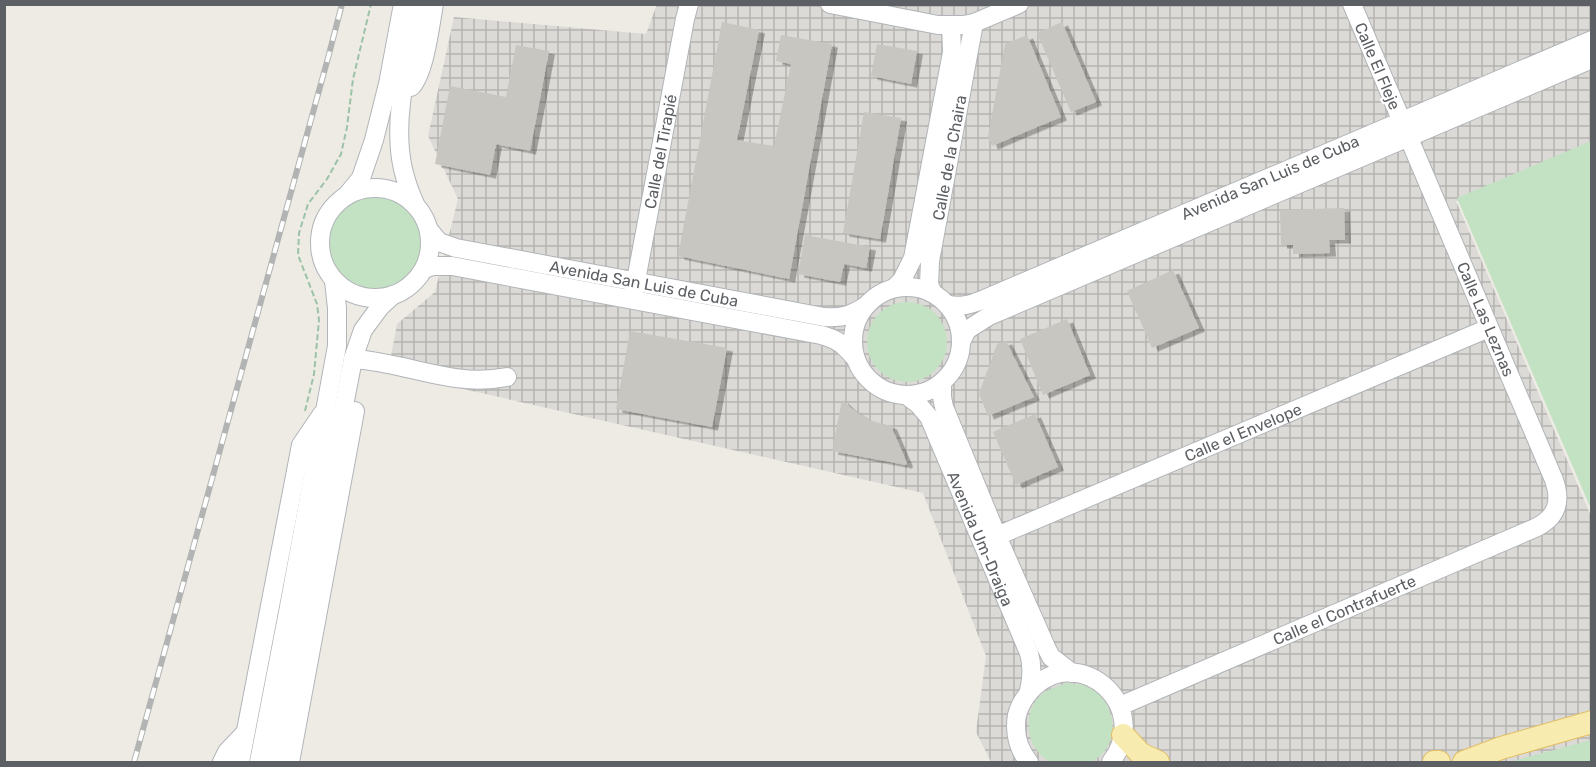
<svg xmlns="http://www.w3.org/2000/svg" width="1596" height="767" font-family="Rubik,sans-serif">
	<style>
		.industrial { fill: url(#industrial-grid) }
		.grass { fill: #c3e2c3 }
		.building { fill: #c8c6c0; filter: url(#shadow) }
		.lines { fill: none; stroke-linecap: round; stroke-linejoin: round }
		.minor-casing { stroke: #b1b4b8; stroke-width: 20 }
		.major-casing { stroke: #e3bf66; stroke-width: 24 }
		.path { stroke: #9cc3a7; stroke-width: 2; stroke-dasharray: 6 3; stroke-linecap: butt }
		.minor { stroke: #fff; stroke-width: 18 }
		.major { stroke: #f7ebaf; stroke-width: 22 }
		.rail-casing { stroke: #b2b3b3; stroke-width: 6 }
		.rail { stroke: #fff; stroke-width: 4; stroke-dasharray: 11; stroke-linecap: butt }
		.labels { text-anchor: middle; stroke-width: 4.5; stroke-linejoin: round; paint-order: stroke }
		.street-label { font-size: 16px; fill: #5c5f63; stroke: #fff }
	</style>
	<defs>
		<pattern id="industrial-grid" width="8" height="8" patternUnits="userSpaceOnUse" patternTransform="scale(1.5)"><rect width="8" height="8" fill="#dcdad6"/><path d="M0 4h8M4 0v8" fill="none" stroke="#b6b4b1"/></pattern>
		<filter id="shadow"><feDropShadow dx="6" dy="3.5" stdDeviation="0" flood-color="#0004"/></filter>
	</defs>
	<rect width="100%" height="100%" fill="#edebe4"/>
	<path class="industrial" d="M657,4L1591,5V142L1456,201L1591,516V762H991L976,732L986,656L923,493L388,372L397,324L435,292L458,199L428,136L454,17L646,34Z"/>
	<g class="grass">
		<path d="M1591,141V509L1457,198Z"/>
		<circle cx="374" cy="242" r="47"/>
		<circle cx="907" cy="342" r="40"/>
		<path d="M1067,683C1075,684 1083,684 1090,688C1117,702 1122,745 1093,761C1086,765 1061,762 1052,762C1028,753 1021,717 1038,698C1046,689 1056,687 1067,683Z"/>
		<path d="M1591,740V762H1508H1509Z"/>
	</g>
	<g class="building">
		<path d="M722,22L759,30L737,140L774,146L791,64L776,61L781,35L832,44L789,279L678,256Z"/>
		<path d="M1062,22L1096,102L1071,112L1037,33Z"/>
		<path d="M1027,35L1061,117L992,146L988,137L1005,44Z"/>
		<path d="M877,44L917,51L911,84L871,76Z"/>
		<path d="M516,45L549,51L530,151L496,144L490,175L435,164L450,86L506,97Z"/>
		<path d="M864,112L901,118L880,239L843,233Z"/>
		<path d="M1344,208L1345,240H1329L1330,253L1293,254V245H1281L1280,210Z"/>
		<path d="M805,235L870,247L866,268L844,264L840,282L798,274Z"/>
		<path d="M1173,270L1199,328L1152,348L1127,291Z"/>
		<path d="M1067,319L1090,375L1043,395L1020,339Z"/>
		<path d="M630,331L727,348L712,427L616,409Z"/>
		<path d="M1006,341L1034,397L988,416L979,394L997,344Z"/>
		<path d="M842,400L851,408L869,420L891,426L907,463L906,465L832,451Z"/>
		<path d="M1035,414L1058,467L1016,485L993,432Z"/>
	</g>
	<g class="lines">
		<defs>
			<g id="minor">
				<path d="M830,4L938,25H963L974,23L1019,4"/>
				<path d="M411,87C425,72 430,26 434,4"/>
				<circle cx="375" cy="243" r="55"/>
				<path d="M348,194L361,178L374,140L388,84L403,4"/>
				<path d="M415,204C410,193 406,182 403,169C391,117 410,56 420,4"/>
				<path id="s1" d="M429,230L439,242L456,248L824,317C842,318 849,316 864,307"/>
				<path d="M424,269L433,266H452L821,335C839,340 843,344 855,358"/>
				<circle cx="907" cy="341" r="54"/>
				<path d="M894,288L902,280L913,258L950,63L952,52L951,25"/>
				<path id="s2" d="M634,291L685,19L689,4"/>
				<path id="s3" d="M933,293L929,285L930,261L974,23"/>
				<path id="s4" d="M948,305C961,307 970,305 982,300L1592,40"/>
				<path d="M962,340L967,330L989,316L1592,59"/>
				<path d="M353,359C406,362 452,388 507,377"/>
				<path d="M942,382V397L944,407L997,536L1046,647L1051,657L1072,673"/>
				<path id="s5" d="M906,395L918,404L929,417L1029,653C1033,667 1032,678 1029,691"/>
				<path id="s6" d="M997,536L1489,328"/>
				<path id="s7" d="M1120,706L1535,528C1556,518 1562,503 1554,480L1352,4"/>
				<path d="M222,762L227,752L245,733"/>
				<path d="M240,762L301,445L322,414"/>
				<path d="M259,762L288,612L337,346V308L334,281"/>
				<path d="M275,762L353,359L363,330L380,307L393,295"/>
				<path d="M290,762L355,411"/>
				<path d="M1029,762C1018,749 1014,732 1017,715C1020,704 1026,695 1034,687C1081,643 1153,707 1111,762"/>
			</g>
			<g id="major">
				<path d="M1123,735L1141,754L1158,762"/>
				<path d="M1434,762H1439"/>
				<path d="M1464,762L1501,748L1592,722"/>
			</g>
		</defs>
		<use href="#minor" class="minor-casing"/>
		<use href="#major" class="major-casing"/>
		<path class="path" d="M305,411L314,374L319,320L317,304L298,255L299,233L308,204L327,179L341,154L347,127L353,79L371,4"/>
		<use href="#minor" class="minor"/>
		<use href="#major" class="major"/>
		<defs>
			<path id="rail" d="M134,762L328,58L342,4"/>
		</defs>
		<use href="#rail" class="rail-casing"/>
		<use href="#rail" class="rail"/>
	</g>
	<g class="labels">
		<g class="street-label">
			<text transform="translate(1378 66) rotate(67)" y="6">Calle El Fleje</text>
			<text dy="6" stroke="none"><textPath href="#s2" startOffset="142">Calle del Tirapié</textPath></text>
			<text dy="6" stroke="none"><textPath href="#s3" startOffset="138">Calle de la Chaira</textPath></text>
			<text dy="6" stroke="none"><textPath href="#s4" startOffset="348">Avenida San Luis de Cuba</textPath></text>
			<text dy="6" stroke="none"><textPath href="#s1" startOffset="225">Avenida San Luis de Cuba</textPath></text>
			<text transform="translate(1486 319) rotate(67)" y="6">Calle Las Leznas</text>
			<text dy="6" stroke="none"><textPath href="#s6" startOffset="267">Calle el Envelope</textPath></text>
			<text dy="6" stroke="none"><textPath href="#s5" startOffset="164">Avenida Um-Draiga</textPath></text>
			<text dy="6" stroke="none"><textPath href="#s7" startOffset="244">Calle el Contrafuerte</textPath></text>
		</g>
	</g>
	<rect width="1596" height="767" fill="none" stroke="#5c5f63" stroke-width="12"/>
</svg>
